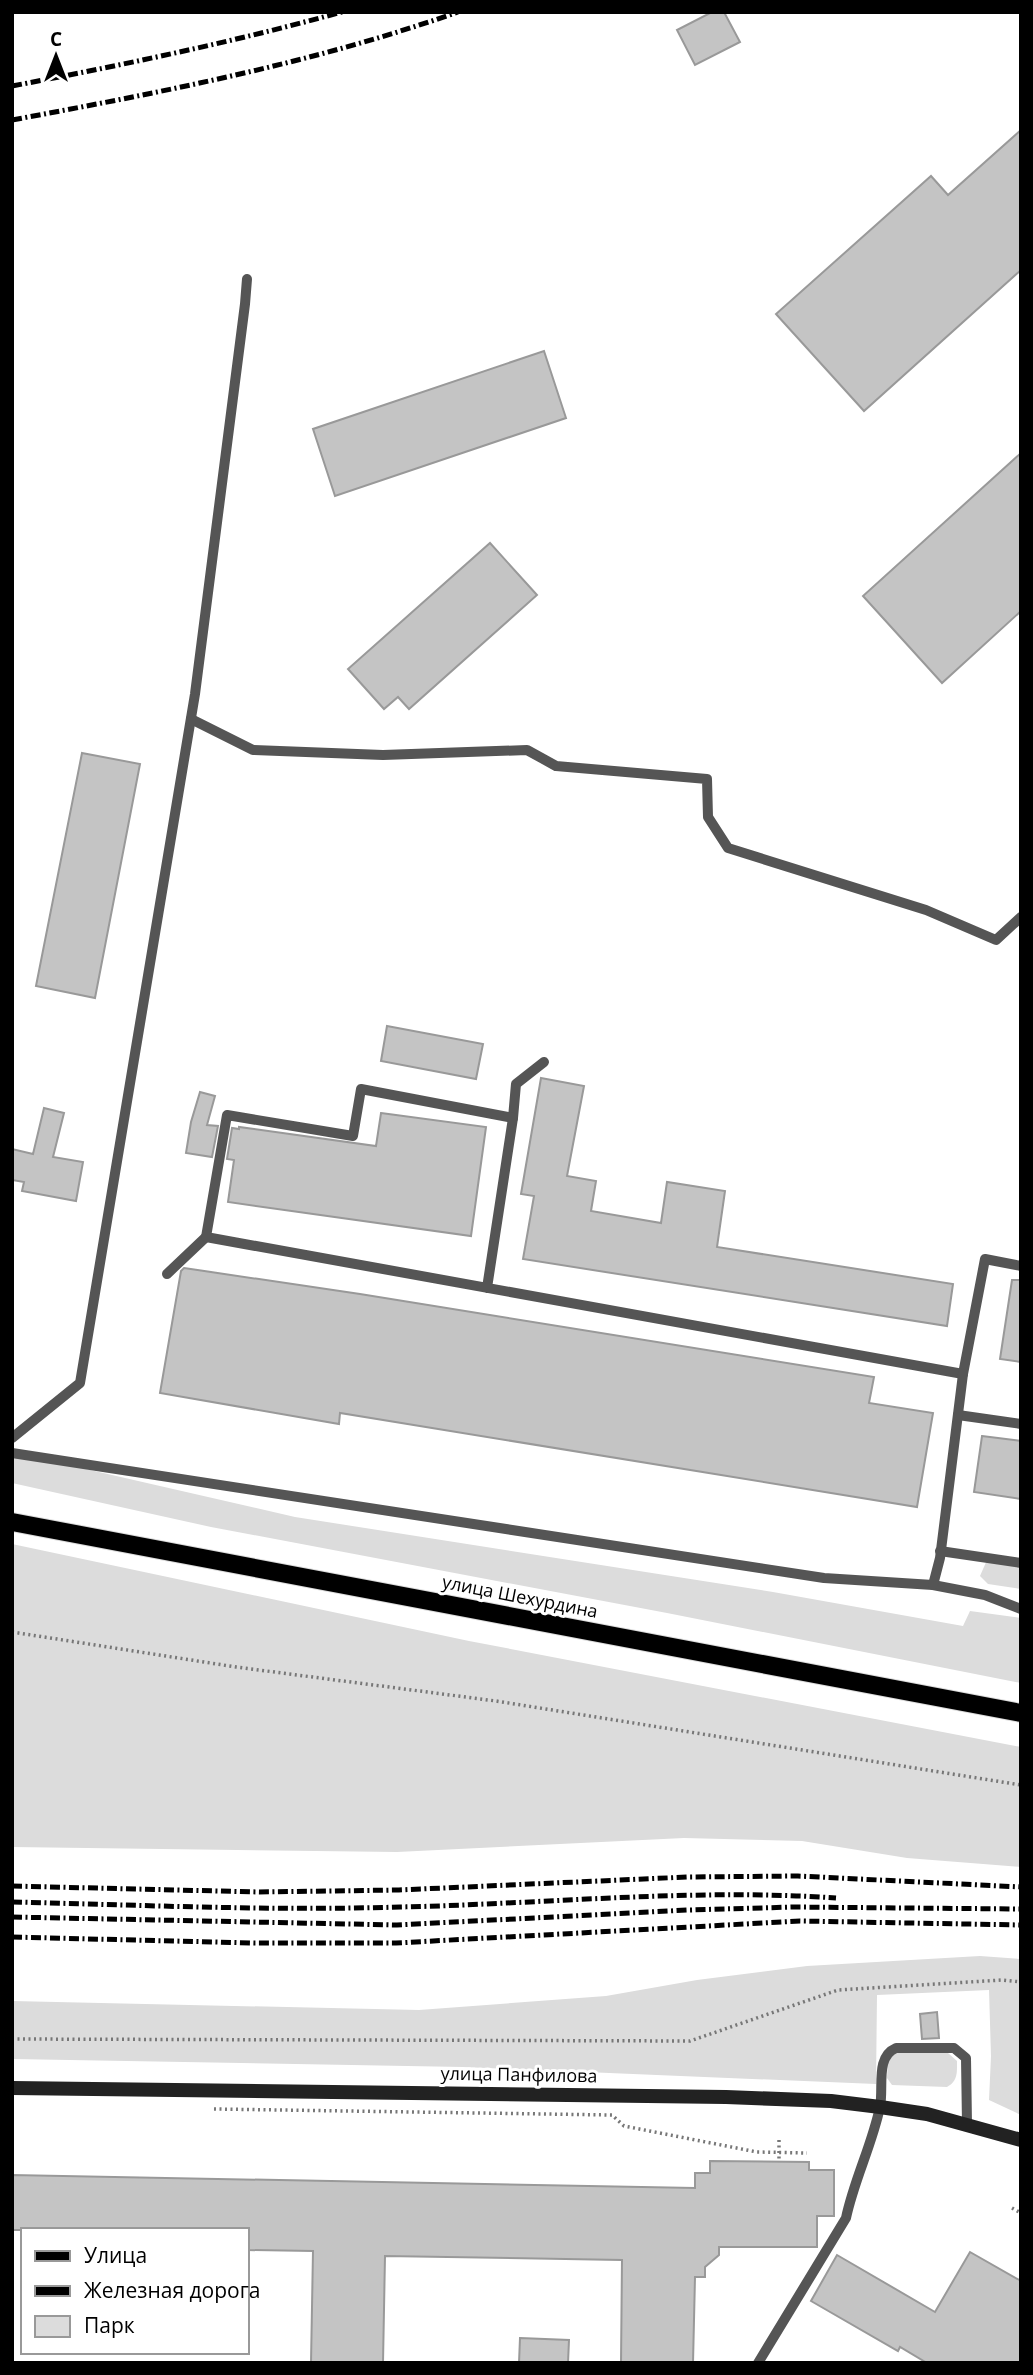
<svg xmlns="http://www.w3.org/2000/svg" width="1033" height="2375" font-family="'Open Sans',sans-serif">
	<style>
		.green { fill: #dcdcdc }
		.building { fill: #c4c4c4; stroke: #999; stroke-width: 2 }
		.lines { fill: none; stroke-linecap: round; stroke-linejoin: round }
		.primary-casing { stroke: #dbdbdb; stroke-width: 20 }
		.path { stroke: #777; stroke-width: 3.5; stroke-dasharray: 2 3.5; stroke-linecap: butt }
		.lane { stroke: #555; stroke-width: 10 }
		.secondary { stroke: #222; stroke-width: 14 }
		.primary { stroke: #000; stroke-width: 18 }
		.rail { stroke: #000; stroke-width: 5; stroke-dasharray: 10 3.5 2 3.5; stroke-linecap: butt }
		.labels { text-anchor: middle; stroke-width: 6; stroke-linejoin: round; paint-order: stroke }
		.street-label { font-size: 18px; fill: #000; stroke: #fff }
	</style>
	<rect width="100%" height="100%" fill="#fff"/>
	<g class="green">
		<path d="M16,1453L295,1517L773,1592L963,1626L970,1611L1021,1618V1683L667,1613L211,1527L12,1483V1457Z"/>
		<path d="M12,1544L469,1641L1021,1747V1867L907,1858L802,1841L684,1838L397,1852L12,1847Z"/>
		<path d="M987,1560L1021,1567V1589L988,1584L980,1576Z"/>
		<path d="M980,1956L1021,1959V2115L989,2100L991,2056L989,1990L877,1995L876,2084L463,2067L12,2059V2001L419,2010L606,1996L697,1980L807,1966Z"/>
		<path d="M897,2051L948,2053L957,2061C957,2073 958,2081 947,2087L892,2085L887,2078L888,2060Z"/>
	</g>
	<g class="building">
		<path d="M712,12H724L740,42L695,65L677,30Z"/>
		<path d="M1021,130V270L864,411L776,314L931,176L948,195Z"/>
		<path d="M544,351L566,418L335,496L313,429Z"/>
		<path d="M1021,453V611L942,683L863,596Z"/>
		<path d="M490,543L537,595L409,709L398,697L384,709L348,669Z"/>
		<path d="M82,753L140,764L95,998L36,986Z"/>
		<path d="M387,1026L483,1044L476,1079L381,1061Z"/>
		<path d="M541,1078L584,1086L567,1176L596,1181L591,1211L661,1223L667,1182L725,1191L717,1247L953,1284L947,1326L523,1259L534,1196L521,1194Z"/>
		<path d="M200,1092L215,1096L207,1125L218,1126L212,1157L186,1153L191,1122Z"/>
		<path d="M44,1108L64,1113L53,1157L83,1162L76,1201L22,1191L24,1182L12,1180V1149L33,1154Z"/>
		<path d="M381,1113L486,1127L471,1236L228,1202L234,1160L227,1159L232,1128L239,1129V1127L376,1146Z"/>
		<path d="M184,1268L360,1294L874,1377L869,1403L933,1413L917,1507L340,1413L339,1424L160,1393L181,1271Z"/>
		<path d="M1012,1280H1021V1362L1000,1359Z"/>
		<path d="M982,1436L1021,1441V1499L974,1492Z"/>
		<path d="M937,2012L939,2038L922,2039L920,2014Z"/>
		<path d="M710,2161L809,2162V2170H834V2216H817V2247H719V2255L705,2267V2277H695L693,2363H621L622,2260L385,2256L383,2363H311L313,2251L247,2250V2230H12V2175L695,2188V2173H710Z"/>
		<path d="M970,2252L1021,2281V2363H927L900,2347L898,2351L811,2301L837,2255L935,2312Z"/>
		<path d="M520,2338L569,2340L568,2363H519Z"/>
	</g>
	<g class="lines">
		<defs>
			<path id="primary" d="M12,1522L1021,1713"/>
		</defs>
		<use href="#primary" class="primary-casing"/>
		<g class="path">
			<path d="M12,1632L236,1667L496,1701L1021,1785"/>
			<path d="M12,2039L690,2041L838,1990L1002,1980L1021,1982"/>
			<path d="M214,2109L612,2115L624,2126L757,2152L807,2153"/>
			<path d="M779,2140V2162"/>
			<path d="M1012,2208L1021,2213"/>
		</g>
		<g class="lane">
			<path d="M191,719L253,750L383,755L527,750L556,766L707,779L708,817L728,848L926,910L996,940L1021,917"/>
			<path d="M513,1118L516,1084L544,1062"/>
			<path d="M167,1274L206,1237"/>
			<path d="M487,1288L513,1118L361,1089L353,1136L227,1115L206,1237L963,1374"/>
			<path d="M958,1415L1021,1424"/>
			<path d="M12,1438L80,1383L195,694L245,304L247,279"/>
			<path d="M12,1453L824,1578L933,1585L985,1595L1021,1609"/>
			<path d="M940,1551L1021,1563"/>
			<path d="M933,1585L940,1558L963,1374L985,1259L1021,1266"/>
			<path d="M758,2363L846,2218C854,2180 872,2145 880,2107C884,2087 875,2057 896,2048H954L966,2058L967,2124"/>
		</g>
		<path class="secondary" d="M12,2088L726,2097L831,2101L880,2107L927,2114L1021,2140"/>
		<use href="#primary" class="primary"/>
		<g class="rail">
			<path d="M12,86C123,65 233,42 342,12"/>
			<path d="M12,120C163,92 313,63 458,12"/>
			<path d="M12,1886L259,1892L399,1890L687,1877L798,1876L1021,1887"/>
			<path d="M12,1902C141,1905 271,1911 400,1907C545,1904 691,1888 836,1898"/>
			<path d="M12,1917L397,1925L688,1910L794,1907L1021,1909"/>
			<path d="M12,1937L254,1943H396L800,1921L1021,1925"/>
		</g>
	</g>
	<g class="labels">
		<g class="street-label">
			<text transform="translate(520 1597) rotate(11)" y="6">улица Шехурдина</text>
			<text transform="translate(519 2075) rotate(1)" y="6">улица Панфилова</text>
		</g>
	</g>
	<rect width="1033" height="2375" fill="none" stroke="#000000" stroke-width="28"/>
	<rect x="21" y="2228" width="228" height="126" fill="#ffffff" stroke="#999999" stroke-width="2"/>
	<rect x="35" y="2251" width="35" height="10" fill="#000000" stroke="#999999" stroke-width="2"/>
	<text x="84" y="2263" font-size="21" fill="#000000">Улица</text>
	<rect x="35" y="2286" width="35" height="10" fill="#000000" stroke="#999999" stroke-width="2"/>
	<text x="84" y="2298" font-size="21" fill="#000000">Железная дорога</text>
	<rect x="35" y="2316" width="35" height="21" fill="#dcdcdc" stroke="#999999" stroke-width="2"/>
	<text x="84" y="2333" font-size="21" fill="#000000">Парк</text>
	<g transform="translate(56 56)" stroke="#ffffff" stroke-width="5" paint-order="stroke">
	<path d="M0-5L12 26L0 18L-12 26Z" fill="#000000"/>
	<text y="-10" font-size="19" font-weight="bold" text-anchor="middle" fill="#000000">С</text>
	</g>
</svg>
